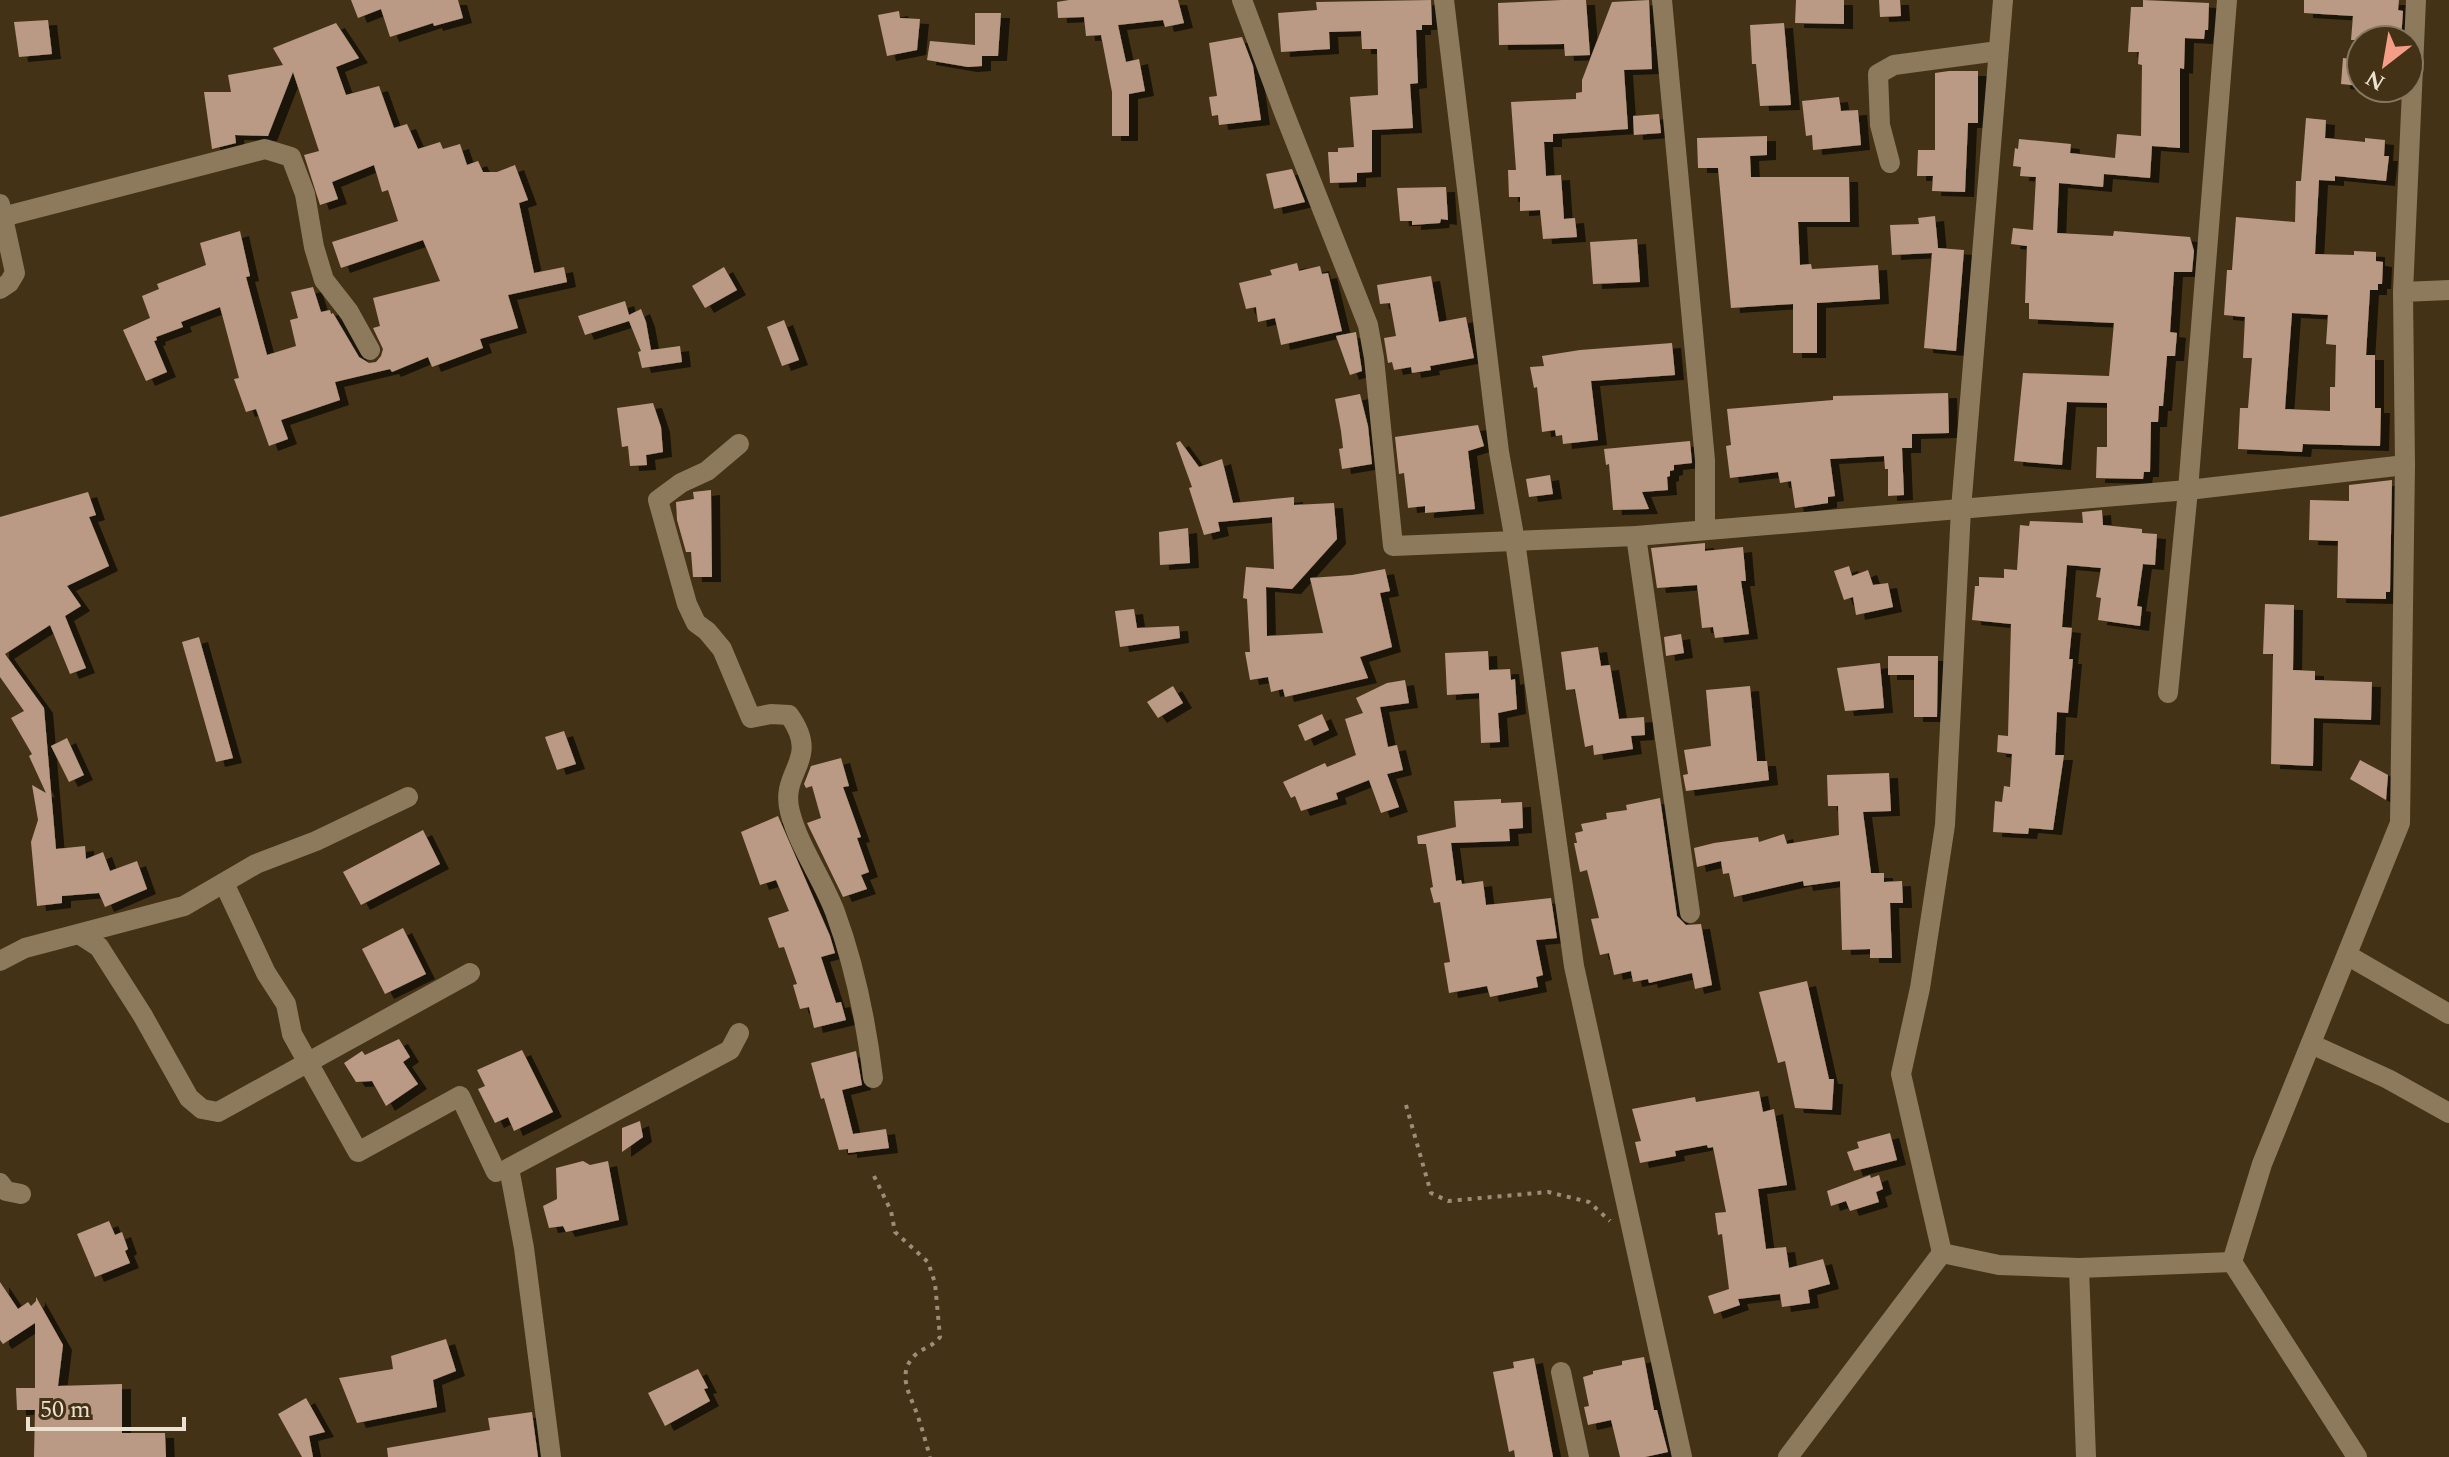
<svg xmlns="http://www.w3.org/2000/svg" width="2449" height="1457" font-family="Spectral,serif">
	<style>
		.building { fill: #ba9a84; fill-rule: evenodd; filter: url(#shadow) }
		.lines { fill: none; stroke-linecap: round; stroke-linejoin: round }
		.path { stroke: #9c8d78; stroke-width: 4; stroke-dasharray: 4 6; stroke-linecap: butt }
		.minor { stroke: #8d795b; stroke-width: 20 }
		.tertiary { stroke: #8d795b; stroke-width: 20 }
	</style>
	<defs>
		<filter id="shadow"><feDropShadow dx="9" dy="5" stdDeviation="0" flood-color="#0009"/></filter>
	</defs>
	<rect width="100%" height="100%" fill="#443216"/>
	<g class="building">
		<path d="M351,0H458L463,18L434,26L433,23L390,37L381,9L358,18Z"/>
		<path d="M1069,0H1178L1184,23L1165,27L1163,20L1118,25L1126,62L1139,59L1145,91L1129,94V136H1112V92L1101,35L1086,36L1084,17L1058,18L1057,2Z"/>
		<path d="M1431,0L1432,25H1422V30H1416L1418,83L1410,84L1413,128L1372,130V172L1357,173V182L1330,183L1328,152H1338V148L1354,147L1350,97L1378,95L1377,49H1362L1361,31L1329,32L1330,49L1281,52L1278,13L1317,10L1316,2Z"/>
		<path d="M1562,0H1586L1590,55L1565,56L1564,44L1499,45L1498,3Z"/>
		<path d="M1649,0L1652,69L1624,70L1628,129L1553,134V142H1544L1546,176L1561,175L1564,219L1575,218L1577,237L1543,239L1540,210L1520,211V197H1509L1508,170H1516L1511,102L1576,99V93L1582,92V80L1612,2Z"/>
		<path d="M1796,0H1844V24L1795,23Z"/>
		<path d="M1879,0H1900L1901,16L1880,17Z"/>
		<path d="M2143,0L2209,3L2208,30H2205L2204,39L2185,38L2184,69L2180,68V148L2152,146L2150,178L2104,174L2103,187L2059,183L2057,233L2113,236L2114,231L2190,237L2194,251L2192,272H2174L2170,332L2177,333L2175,356H2167L2163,406H2159L2158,422H2151L2150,472H2144L2143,479L2096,478L2097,447H2107V403L2067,402L2062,465L2014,461L2023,373L2109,376L2114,323L2029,319V303H2025L2027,246L2011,244L2013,228L2033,230L2036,177L2020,176L2021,167L2013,166L2015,148L2018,149L2019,139L2071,144L2070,153L2115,158L2117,134L2141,136L2142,65L2138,64L2139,52H2128L2131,7H2143Z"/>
		<path d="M2304,0H2399L2398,10L2403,11L2401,40H2351L2353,16L2304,13Z"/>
		<path d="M899,11L900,18L920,19L917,50L887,56L878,15Z"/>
		<path d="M975,13H1001L998,56H982V66L968,67L927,60L930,41L975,45Z"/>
		<path d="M48,20L52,54L19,57L14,22Z"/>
		<path d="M336,23L359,58L336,67L346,95L379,86L394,128L407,124L418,149L440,142L443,149L460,144L467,165L478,161L483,172H497L515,165L528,200L519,203L534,273L564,267L567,282L508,295L518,328L480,339L483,348L432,367L428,357L392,372L390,369L335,382L340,400L281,420L288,439L269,446L256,409L246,412L234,379L239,378L220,307L181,322L183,327L156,337L157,340L154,341L167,372L146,381L123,330L150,318L142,296L159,289L157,284L206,265L200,243L240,231L250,276L246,277L267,355L296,346L290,320L298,318L291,292L313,287L321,312L330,310L331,314L333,313L359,357L369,363L376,362L381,356L383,349L373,328L380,326L373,298L440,281L423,240L341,268L332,242L398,221L388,190L382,192L374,165L332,182L338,199L320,205L304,155L319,151L293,72L268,136L235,135L236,143L212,149L204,92H231L228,75L283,65L273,48Z"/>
		<path d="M1784,23L1791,105L1760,106L1756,64H1752L1750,25Z"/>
		<path d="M1242,37L1253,66L1261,120L1219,125L1218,115L1212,116L1209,97L1217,96L1209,43Z"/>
		<path d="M2343,58L2361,60V86L2341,84Z"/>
		<path d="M1949,71H1978V123H1968L1965,192L1932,191L1933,176H1917L1918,150H1935V73Z"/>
		<path d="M1839,97L1841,111L1858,110L1861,145L1813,150L1812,135L1806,136L1802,101Z"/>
		<path d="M1659,114L1661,133L1634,135L1633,116Z"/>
		<path d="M2306,118L2326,120L2325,138L2365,142V138L2385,140L2384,156H2389L2386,181L2335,176V181L2319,180L2315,254L2354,255V251L2376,252V261L2383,262L2382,284H2378V290H2370L2366,355H2375V408H2381L2380,446L2303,444L2302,452L2238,449L2240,408H2248L2252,358H2243L2245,317L2224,315L2227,270H2232L2236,217L2295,222L2296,181H2301ZM2292,313L2328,315L2326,344L2336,345L2335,387H2330V411L2285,409Z"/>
		<path d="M1767,136V155L1750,156L1751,177H1849L1850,222H1798L1800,265L1811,264L1812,269L1878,265L1880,299L1817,303V353H1793V304L1731,308L1718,168H1698L1697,138Z"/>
		<path d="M1292,169L1305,202L1274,209L1266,174Z"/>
		<path d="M1446,187L1448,220L1441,219L1440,223L1412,225V221H1400L1397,188Z"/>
		<path d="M1935,216L1938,248L1964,250L1956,351L1924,348L1932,253L1892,255L1890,225L1919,224L1918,218Z"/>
		<path d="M1637,239L1640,282L1593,284L1590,242Z"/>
		<path d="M1297,263L1299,271L1320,266L1322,274L1328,273L1342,331L1281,345L1275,318L1258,322L1256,307L1246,309L1239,283L1272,275L1270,270Z"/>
		<path d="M724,267L737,290L705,308L692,286Z"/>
		<path d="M1431,276L1439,322L1466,317L1474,358L1430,366L1431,370L1412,373L1411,367L1394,370L1392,362L1388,363L1384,338L1396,336L1390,303L1380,304L1377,285Z"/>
		<path d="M625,301L629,315L641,309L646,322L651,350L680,346L682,362L642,368L638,352L641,351L629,321L585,335L578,316Z"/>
		<path d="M784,320L799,360L782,366L767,327Z"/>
		<path d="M1356,332L1362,371L1350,375L1336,336Z"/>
		<path d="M1672,343L1675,375L1591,381L1598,440L1563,444L1562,435L1556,436L1555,430L1542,432L1537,387L1534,388L1530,367L1544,366L1542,356L1580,350Z"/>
		<path d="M1948,393L1949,433L1912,434V448H1902L1904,495L1888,496V469H1885L1884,456L1830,459L1835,496L1828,497V503L1795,508L1791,481L1780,483L1778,472L1730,478L1726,446L1731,445L1727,409L1833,400V396Z"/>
		<path d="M1360,394L1368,426L1372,464L1342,469L1339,449L1343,448L1341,431L1335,399Z"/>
		<path d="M653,403L661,427L663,452L646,455L647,465L630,466L628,446L622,447L617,408Z"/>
		<path d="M1478,425L1484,446L1468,451L1475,509L1425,513V506L1408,508L1404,473L1399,474L1395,437Z"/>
		<path d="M1180,441L1199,467L1222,459L1233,503L1294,497V505L1334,503L1337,539L1292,589L1266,587L1267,636L1323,633L1310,578L1352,575L1385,569L1390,591L1380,593L1392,647L1360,657L1368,678L1285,697L1283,689L1271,692L1268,677L1250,680L1245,652H1250L1247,599L1243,598L1246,567L1274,569L1272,517L1218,522L1220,531L1204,535L1189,488L1192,487L1176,443Z"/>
		<path d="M1690,441L1692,463L1674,465V470L1670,471V476L1667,477L1668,490L1642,492L1649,509L1613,510L1609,464L1606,465L1604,449Z"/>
		<path d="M1550,475L1553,494L1529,497L1526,479Z"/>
		<path d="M2392,480L2390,592H2386V599L2337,598L2338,541L2309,540L2310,500L2349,501V485Z"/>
		<path d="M711,490L712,577H693L691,552H686L677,520L676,502L694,499L693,492Z"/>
		<path d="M88,492L96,515L89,517L109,566L67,586L81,606L65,616L86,668L70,674L50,625L5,654L44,708L56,849L85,846L86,859L103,852L110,871L137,861L147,889L105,907L99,893L62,896V903L37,906L31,842L38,820L32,785L46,793L29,756L32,754L11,718L24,711L0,677V517Z"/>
		<path d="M2102,510L2103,525L2142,529V533L2157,534L2155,565L2143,564L2137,606L2142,607L2140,626L2098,620L2101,598L2096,597L2101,568L2067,565L2062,627L2072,628L2069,659H2073L2068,713L2057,712L2055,755H2064L2053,830L2029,828L2028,834L1993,832L1995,801L2002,802L2004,786L2010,787L2012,754L1997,752L1998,735L2008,736L2011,624L1972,620L1975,586H1979V577L2004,578V569L2017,570L2020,525L2029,526L2030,521L2083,523L2082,512Z"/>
		<path d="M1188,528L1190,563L1160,565L1159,532Z"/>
		<path d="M1705,543V551L1743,547L1746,581H1741L1749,634L1715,638L1713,627L1702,628L1697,585L1657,588L1651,548Z"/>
		<path d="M1849,566L1852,576L1868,570L1873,585L1888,583L1893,607L1856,615L1853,597L1844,600L1834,571Z"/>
		<path d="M2265,604L2294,605L2293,670L2315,671V680L2372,682L2371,720L2314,718L2313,766L2271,764L2273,654H2263Z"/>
		<path d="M1134,609L1137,628L1179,626L1180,638L1120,647L1115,611Z"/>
		<path d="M1681,634L1684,653L1666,656L1664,637Z"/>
		<path d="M199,637L233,758L216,762L182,642Z"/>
		<path d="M1598,647L1601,666L1610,665L1619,719L1644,717L1645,735L1631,736L1633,749L1594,755L1593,745L1585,747L1575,689L1566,690L1561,652Z"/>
		<path d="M1488,651L1489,670L1510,669L1511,680L1515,679L1517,709L1498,713L1500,742L1481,743L1479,693L1447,695L1445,653Z"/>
		<path d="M1888,656H1938L1937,717H1914V675H1888Z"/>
		<path d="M1880,663L1884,708L1845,711L1837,668Z"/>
		<path d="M1405,680L1409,703L1380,707L1388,747L1397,745L1403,770L1387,774L1399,807L1381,813L1369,780L1336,793L1338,799L1301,811L1295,796L1291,798L1283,782L1325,763L1327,767L1356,755L1345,719L1363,713L1356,698L1387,683Z"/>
		<path d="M1173,686L1183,703L1158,718L1147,702Z"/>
		<path d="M1750,686L1757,761H1767L1769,780L1686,791L1683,775L1688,774L1684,750L1711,746L1706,690Z"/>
		<path d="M1322,714L1329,730L1305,741L1298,725Z"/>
		<path d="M564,731L576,764L557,770L545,737Z"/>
		<path d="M67,738L84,775L69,782L51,746Z"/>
		<path d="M841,758L849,786L843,787L861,837L857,838L869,872L861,875L867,889L843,897L807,823L821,818L812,786L806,788L804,784L811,766Z"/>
		<path d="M2360,760L2388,775L2386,800L2350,779Z"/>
		<path d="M1889,773L1891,811L1863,812L1871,873H1884V882L1902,881L1903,903H1890L1892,958H1870V949L1842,950L1840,881L1804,886L1803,881L1734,897L1729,873L1723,874L1721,861L1697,867L1694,848L1714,843L1758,837L1759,842L1784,834L1787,844L1839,835L1838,806H1828L1827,775Z"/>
		<path d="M1660,798L1677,916L1686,925L1701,924L1712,985L1695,989L1692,973L1649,983L1648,979L1633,982L1631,971L1614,975L1609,953L1600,955L1591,919L1599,918L1587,870L1580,872L1574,843H1577L1575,833L1583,831L1581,824L1607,819L1606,813L1627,810L1626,805Z"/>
		<path d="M1501,799V803L1522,802L1523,828L1509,829L1510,841L1451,843L1456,881L1461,880L1462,884L1483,881L1486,905L1551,898L1557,938L1536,940L1543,975L1536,977L1538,987L1490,997L1487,986L1449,993L1444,963L1450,962L1440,902L1434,903L1430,888L1433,887L1426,844H1418L1417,836L1456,827L1454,801Z"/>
		<path d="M778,816L830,936L835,953L821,957L836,1003L841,1002L846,1020L814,1028L809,1007L800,1009L793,985L797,984L784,947L779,948L768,918L789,911L776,880L760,885L741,832Z"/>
		<path d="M423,830L440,864L361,905L343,872Z"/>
		<path d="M403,928L426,974L385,994L362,949Z"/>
		<path d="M1807,981L1829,1079H1834L1832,1110L1795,1108L1785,1061L1778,1063L1759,992Z"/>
		<path d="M399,1039L410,1057L403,1062L418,1084L386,1106L372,1081L356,1082L344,1063L362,1051L365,1055Z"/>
		<path d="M522,1050L553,1112L514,1131L508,1117L495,1123L478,1089L485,1086L477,1070Z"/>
		<path d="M856,1051L862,1085L842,1090L853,1134L886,1129L889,1148L848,1153V1149L839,1150L824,1098L821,1099L811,1063Z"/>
		<path d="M1759,1091L1763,1112L1774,1109L1787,1185L1758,1189L1766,1249L1786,1247L1789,1268L1823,1259L1830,1284L1808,1290L1810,1303L1782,1307L1780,1294L1738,1299L1740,1305L1714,1314L1708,1296L1729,1289L1722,1234L1718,1235L1715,1213L1726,1212L1713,1147L1708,1148L1707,1145L1675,1151L1676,1156L1640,1163L1635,1142L1641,1141L1632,1109L1695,1097L1696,1102Z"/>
		<path d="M640,1121L643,1137L622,1152V1128Z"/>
		<path d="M1890,1133L1897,1160L1854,1171L1847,1152L1859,1148L1857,1142Z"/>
		<path d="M583,1161L590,1165L608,1161L619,1220L566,1232L563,1226L549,1228L543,1206L557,1199L556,1168Z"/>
		<path d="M1870,1175L1871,1178L1879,1175L1883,1189L1876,1192L1879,1202L1850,1211L1846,1201L1831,1206L1827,1191Z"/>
		<path d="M109,1221L115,1235L122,1232L128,1249L125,1251L130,1263L95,1277L77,1234Z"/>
		<path d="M0,1282L18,1309L28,1302L31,1306L36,1301V1297L63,1345L58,1386L122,1384V1433H165L166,1457H34L35,1410H17L16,1388H35V1323L3,1344L0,1340Z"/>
		<path d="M446,1339L456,1371L433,1380L437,1407L357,1423L339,1378L393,1369L391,1356Z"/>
		<path d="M1644,1357L1654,1410H1657L1668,1452L1645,1457H1620L1611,1420L1588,1425L1584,1407L1589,1406L1583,1377L1593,1374V1371L1622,1365V1361Z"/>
		<path d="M1534,1358L1553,1457H1515L1514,1450L1509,1452L1493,1372L1514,1368L1513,1362Z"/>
		<path d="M698,1369L708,1388L704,1389L710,1401L665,1426L648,1393Z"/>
		<path d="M306,1398L325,1432L309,1436L313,1457H302L278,1414Z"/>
		<path d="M532,1412L538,1457H388L387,1448L490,1430L488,1418Z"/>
	</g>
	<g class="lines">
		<g class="path">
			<path d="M1406,1105L1431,1193L1448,1201L1548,1192L1589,1202L1610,1221"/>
			<path d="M874,1176L891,1211L895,1232L928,1262L935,1283L940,1337C934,1346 923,1348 915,1355C896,1374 910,1394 917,1414C922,1428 926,1443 930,1457"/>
		</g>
		<g class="minor">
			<path d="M1242,0L1283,110L1368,325L1374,358L1393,546L1636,536L2188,490L2405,465"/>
			<path d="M1444,0L1499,452L1515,541L1574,966L1682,1457"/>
			<path d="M1662,0L1705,460V529"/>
			<path d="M1890,163L1880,125L1878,74L1894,65L1998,51"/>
			<path d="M0,204L15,273L9,283L0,289"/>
			<path d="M2,217L265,149L291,157L305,194L314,247L324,280L349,312L370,350"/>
			<path d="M2403,292L2416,0"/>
			<path d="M739,444L707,471L681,483L658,500L687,604L696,623L707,631L722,649L751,718L771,714L789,715C822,761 779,770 790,812C799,847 822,878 835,912C855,966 866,1021 873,1078"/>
			<path d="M1636,536L1690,913"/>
			<path d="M2168,693L2188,490L2227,0"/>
			<path d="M224,883L266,973L286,1004L292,1034L358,1152L460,1096L496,1172"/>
			<path d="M79,934L99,947L143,1016L189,1098L202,1109L218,1112L470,973"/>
			<path d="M2347,955L2449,1014"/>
			<path d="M0,961L25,948L184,906L256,864L316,841L408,797"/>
			<path d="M2311,1044L2388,1079L2449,1113"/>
			<path d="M0,1183L6,1191L21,1194"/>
			<path d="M1942,1253L1901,1074L1920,988L1945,825L1961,509L2003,0"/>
			<path d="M2232,1262L2262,1164L2400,823L2405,465L2403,292L2449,290"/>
			<path d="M2079,1268L2086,1457"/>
			<path d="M1561,1372L1579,1457"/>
			<path d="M551,1457L524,1248L509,1168L730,1050L739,1033"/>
		</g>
		<path class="tertiary" d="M1788,1457L1942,1253L1999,1265L2079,1268L2232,1262L2357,1457"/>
	</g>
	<g transform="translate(2385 64) rotate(211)"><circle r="38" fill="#443216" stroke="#877861" stroke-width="2"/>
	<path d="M0-6L14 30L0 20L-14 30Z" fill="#f49e88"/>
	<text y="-12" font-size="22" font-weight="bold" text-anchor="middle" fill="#ece1d1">N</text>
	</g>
	<path d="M28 1417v12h156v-12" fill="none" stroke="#ece1d1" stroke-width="4"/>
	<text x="40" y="1417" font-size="24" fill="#ece1d1" stroke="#443216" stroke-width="6" paint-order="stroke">50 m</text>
</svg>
